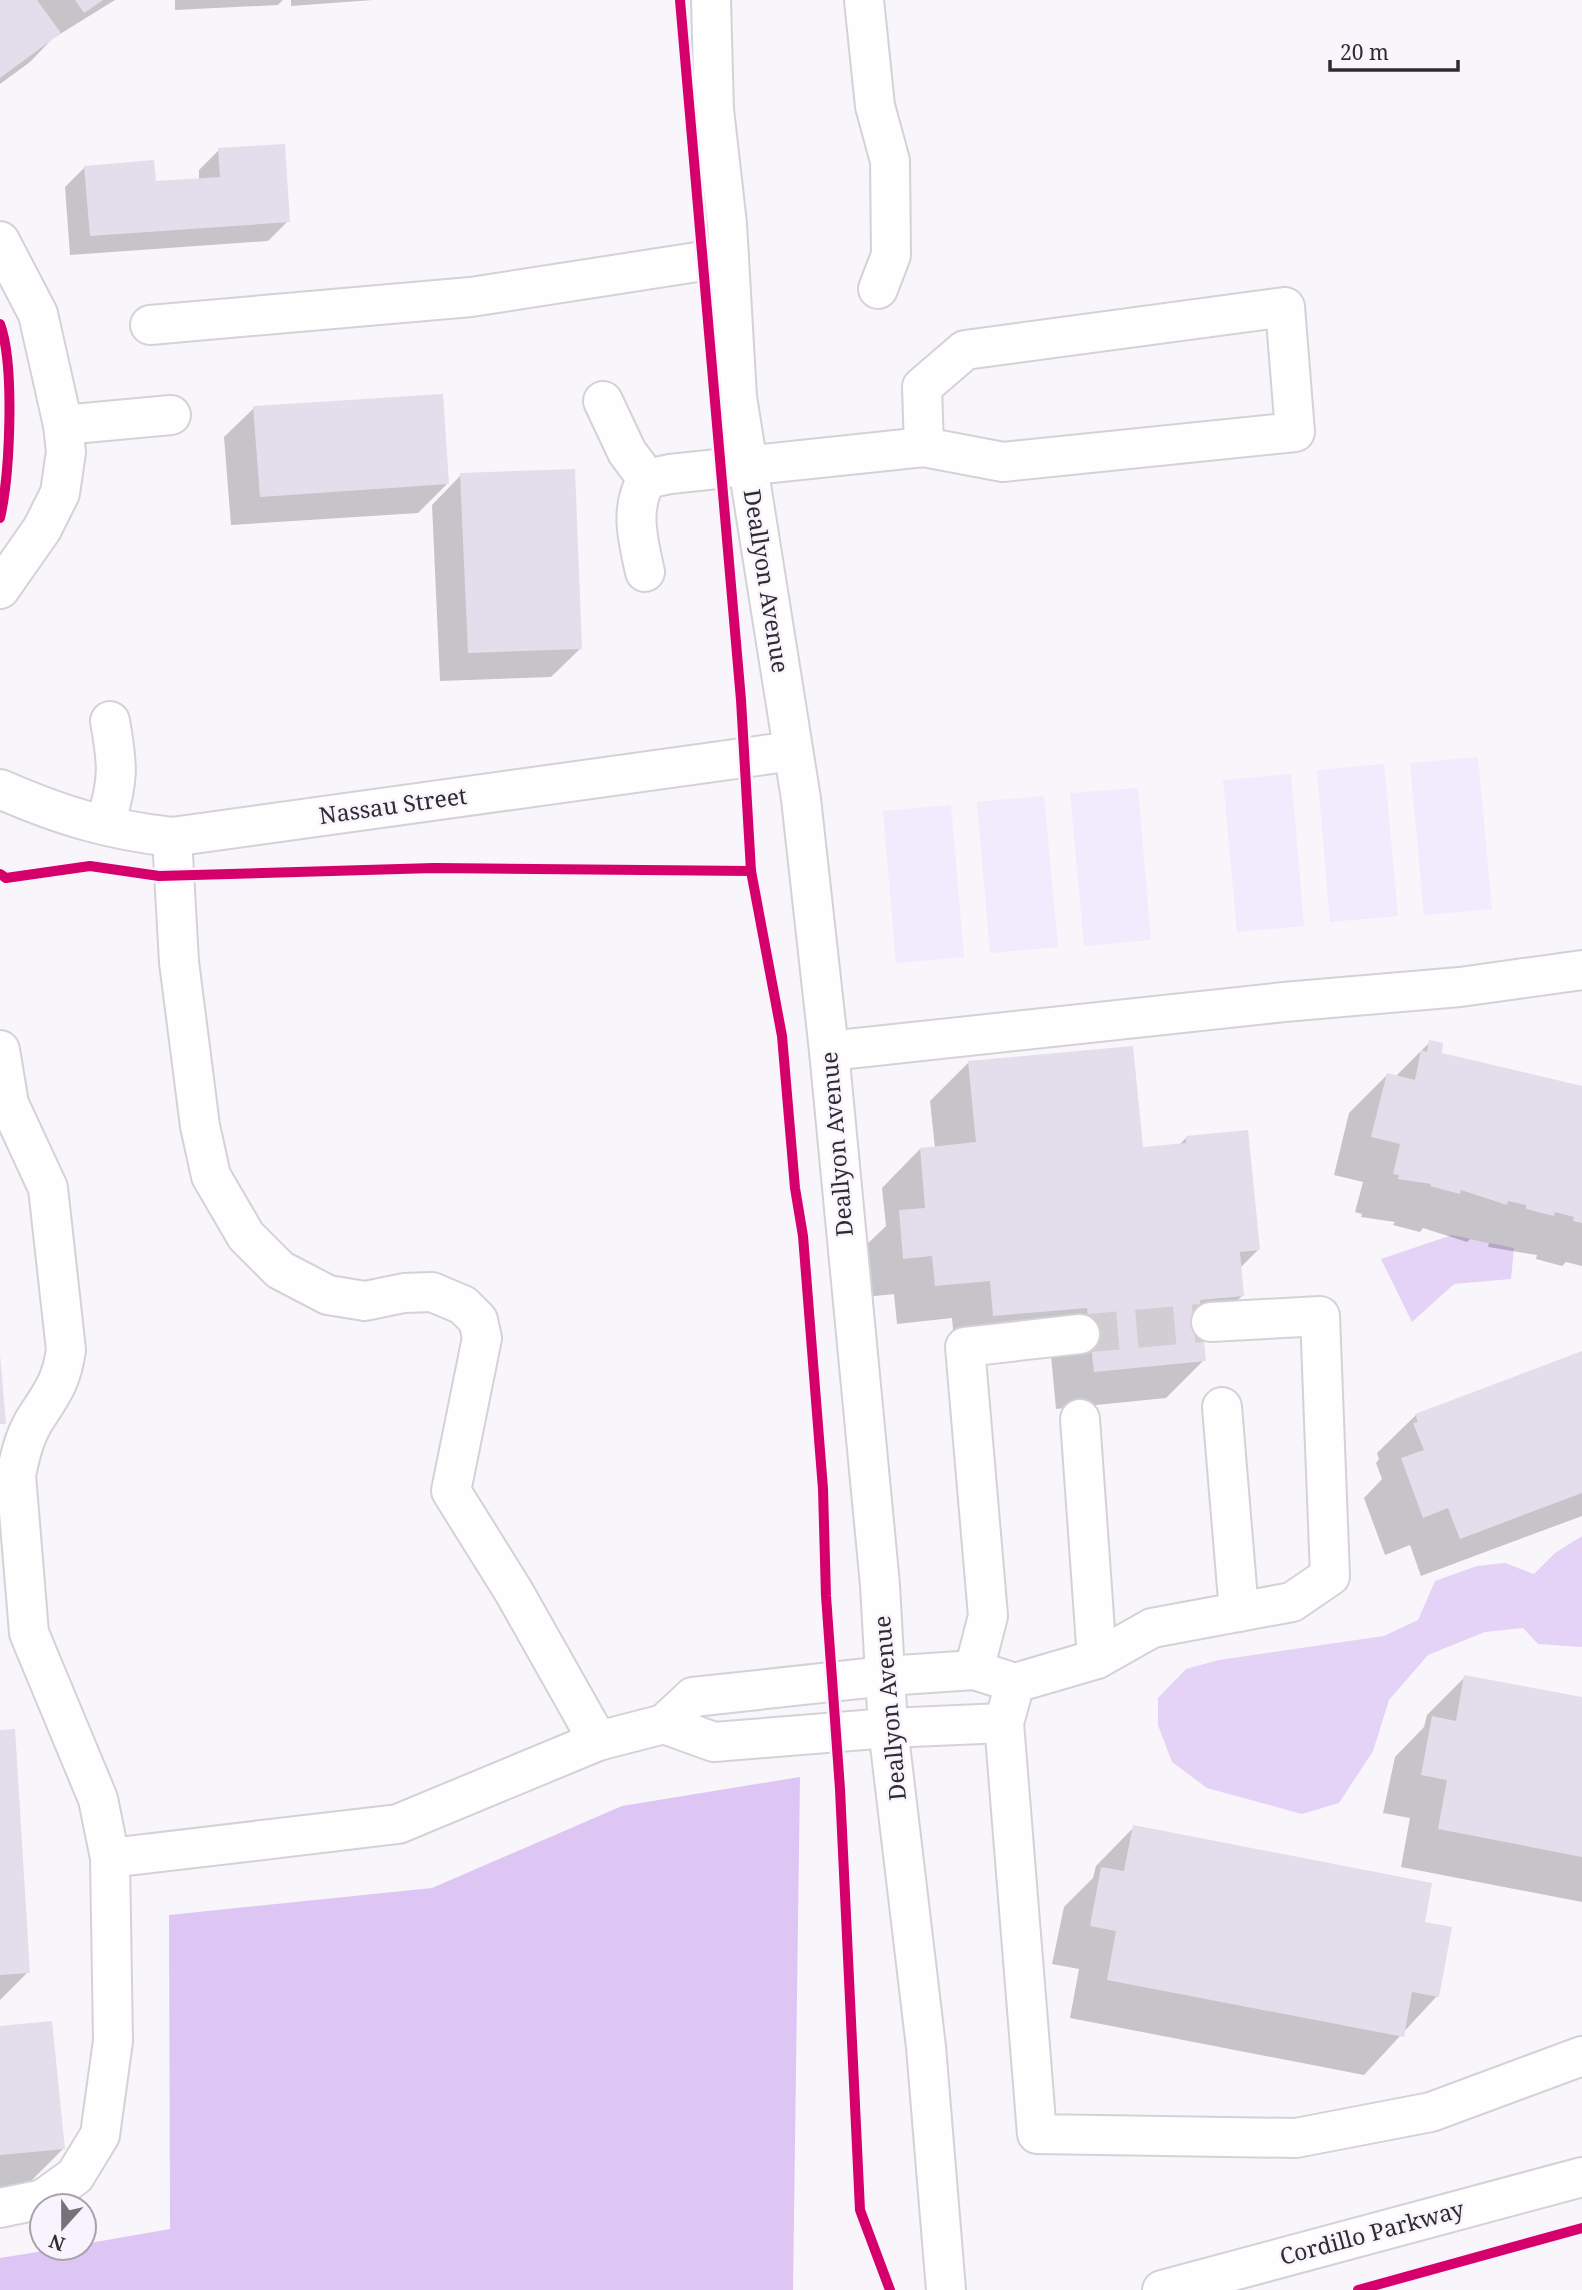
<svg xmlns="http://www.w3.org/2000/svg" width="1582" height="2290" font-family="'Noto Serif',serif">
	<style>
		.green { fill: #f2eafd }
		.forest { fill: #dec6f4 }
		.water { fill: #e4d3f6 }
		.shadow { fill: #0003 }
		.building { fill: #e4ddec }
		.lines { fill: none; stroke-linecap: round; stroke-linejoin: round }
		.minor-tunnel { stroke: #d0cdd3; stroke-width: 38; stroke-dasharray: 38 19; stroke-linecap: butt }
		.minor-casing { stroke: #d4d2d7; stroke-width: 42 }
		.path { stroke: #e1e0e2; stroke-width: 4.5; stroke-dasharray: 3.5 5; stroke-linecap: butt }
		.minor { stroke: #fefefe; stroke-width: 38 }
		.cycleway-casing { stroke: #f8f3fd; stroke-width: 15 }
		.cycleway { stroke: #d6006c; stroke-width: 10 }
		.labels { text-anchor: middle; stroke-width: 5; stroke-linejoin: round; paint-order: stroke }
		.street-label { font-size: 23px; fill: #2f2c31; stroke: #f8f3fd }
	</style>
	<rect width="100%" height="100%" fill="#f8f5fb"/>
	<g class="green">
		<path d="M1478,757L1492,909L1424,915L1410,763Z"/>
		<path d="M1384,764L1398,916L1330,922L1317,770Z"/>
		<path d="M1291,774L1304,926L1237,932L1223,780Z"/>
		<path d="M1138,788L1151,940L1084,946L1070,793Z"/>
		<path d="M1044,796L1058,947L990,953L977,802Z"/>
		<path d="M951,805L964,957L896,963L883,811Z"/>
	</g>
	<path class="forest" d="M800,1777L793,2290H0V2258L62,2248H84V2244L170,2229L169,1915L432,1888L622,1806Z"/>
	<g class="water">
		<path d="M1452,1235L1514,1248L1511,1279L1454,1284L1412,1322L1381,1259Z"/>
		<path d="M1582,1536V1647L1538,1644L1523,1628L1485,1632L1428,1655L1389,1700L1373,1751L1339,1803L1302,1814L1207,1788L1172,1762L1158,1725V1698L1186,1669L1219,1660L1384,1636L1418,1620L1435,1581L1477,1566L1505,1563L1534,1574L1555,1553Z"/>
	</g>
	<g class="shadow">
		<path d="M0,0H115L52,39L30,62L0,84Z"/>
		<path d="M175,0H283L278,5L175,10Z"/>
		<path d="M291,0H373L291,6Z"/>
		<path d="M219,150L288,221L268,241L70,255L65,187L85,167L154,183L199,180V170Z"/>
		<path d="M254,408L447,484L418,513L231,525L224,437Z"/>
		<path d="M461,475L581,648L551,677L440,681L432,505Z"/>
		<path d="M1430,1042L1440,1054L1582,1088V1266L1566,1262L1562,1266L1536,1259L1537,1255L1488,1247L1489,1243L1470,1239L1467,1242L1423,1228L1420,1232L1393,1225L1395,1222L1361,1217L1362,1214L1355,1212L1363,1182L1334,1175L1349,1113L1387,1075L1395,1077Z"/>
		<path d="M968,1063L1141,1149L1179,1145L1186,1138L1258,1250L1240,1268L1243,1295L1201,1334L1204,1360L1166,1398L1056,1409L1050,1345L955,1354L952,1318L897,1324L894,1294L866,1297L861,1250L886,1226L882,1188L920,1149L935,1148L930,1101Z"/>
		<path d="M1582,1353V1516L1421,1576L1410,1545L1385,1555L1364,1498L1382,1479L1376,1463L1379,1459L1377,1453L1416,1415Z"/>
		<path d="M1465,1677L1582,1699V1902L1401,1867L1410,1818L1383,1813L1395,1757L1424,1727L1427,1715Z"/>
		<path d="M0,1732L28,1972L0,2000Z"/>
		<path d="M1134,1827L1423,1924L1437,1996L1364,2075L1070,2018L1079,1969L1052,1964L1064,1907L1093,1878L1096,1866Z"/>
		<path d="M0,2027L63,2149L25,2187L0,2189Z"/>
	</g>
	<g class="building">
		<path d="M0,0H37L61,33L0,78Z"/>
		<path d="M75,0H103L84,13Z"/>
		<path d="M285,144L290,222L90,236L84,166L154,160L156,181L220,177L218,148Z"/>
		<path d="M443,394L449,484L260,497L253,406Z"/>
		<path d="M575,469L582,649L468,653L460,473Z"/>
		<path d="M1429,1040L1443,1043L1442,1053L1582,1086V1223L1573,1221L1574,1217L1555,1212L1554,1216L1526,1209V1205L1508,1201L1507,1205L1461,1190L1460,1194L1430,1186L1431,1184L1398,1179L1399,1175L1393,1174L1400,1144L1371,1137L1387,1073L1415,1080L1421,1050L1427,1052Z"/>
		<path d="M1133,1046L1143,1147L1186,1143V1136L1248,1130L1260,1250L1240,1252L1244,1296L1200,1300L1206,1361L1094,1372L1087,1308L993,1316L990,1281L935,1286L932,1256L903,1259L899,1210L925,1208L920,1148L976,1142L968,1061Z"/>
		<path d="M1582,1351V1493L1460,1539L1448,1508L1423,1518L1401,1458L1424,1450L1413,1423L1418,1422L1415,1414Z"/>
		<path d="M0,1354L6,1424H0Z"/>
		<path d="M1464,1675L1582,1697V1857L1438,1829L1447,1780L1421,1775L1432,1716L1456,1721Z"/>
		<path d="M15,1729L30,1973L0,1975V1730Z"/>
		<path d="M1133,1825L1432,1883L1425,1922L1452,1927L1439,1997L1412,1992L1404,2037L1107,1980L1116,1931L1090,1926L1101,1867L1124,1871Z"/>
		<path d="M52,2021L65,2149L0,2155V2026Z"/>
	</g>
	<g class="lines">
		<path class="minor-tunnel" d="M1080,1334L1211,1322"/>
		<defs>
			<g id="minor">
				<path d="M711,0L714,110L727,224L737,397L801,799L829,1051L880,1585L888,1728L926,2047L946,2290"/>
				<path d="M864,0L875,106L890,161L891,255L878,289"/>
				<path d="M0,241L38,314L63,425L66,452L60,493L42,529L0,589"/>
				<path d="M150,325L471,297L729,257"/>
				<path d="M603,401L627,452L647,479"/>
				<path d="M63,425L171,415"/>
				<path d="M645,572C638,540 629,508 647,479L670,474L924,447L1003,462L1295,432L1285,307L965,350L922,387L924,447"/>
				<path d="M0,789C59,815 108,830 172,837L793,751"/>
				<path d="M105,824C119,781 118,765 110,721"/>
				<path d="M172,837L179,962L200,1126L211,1176L246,1236L280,1270L328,1295L365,1301L404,1293L432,1292L463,1305L478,1320L482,1338L451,1491L514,1592L598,1741L664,1724"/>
				<path d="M0,1050L9,1104L48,1188L66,1350C61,1384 51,1394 34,1421C24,1438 20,1456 16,1475L29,1633L98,1799L110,1858L113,2041L100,2135L75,2176L43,2199L0,2208"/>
				<path d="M829,1051L1284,1002L1460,987L1582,970"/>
				<path d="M1211,1322L1320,1316L1330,1576L1292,1602L1152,1628L1097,1659L1015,1683L1004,1723L1037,2134L1296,2138L1431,2112L1582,2056"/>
				<path d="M1222,1407L1239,1612"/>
				<path d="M1080,1419L1097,1659"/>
				<path d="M974,1670L988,1616L965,1347L1080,1334"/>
				<path d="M1004,1723L888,1728L714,1742L664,1724L693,1697L886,1676L974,1670L1015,1683"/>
				<path d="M110,1858L398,1824L598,1741"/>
				<path d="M1162,2290L1582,2177"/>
			</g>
		</defs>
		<use href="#minor" class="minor-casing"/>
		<g class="path">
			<path d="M0,874L6,878L90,866"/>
			<path d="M227,874L434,868L751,871"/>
		</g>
		<use href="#minor" class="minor"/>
		<defs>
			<g id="cycleway">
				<path d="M680,0L741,700L751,871L782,1036L795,1188L803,1236L823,1489L826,1596L840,1789L860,2210L890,2290"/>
				<path d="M0,324C15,365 10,474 0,518"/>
				<path d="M0,874L6,878L90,866L159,876L434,868L751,871"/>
				<path d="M1358,2290L1582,2228"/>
			</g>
		</defs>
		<use href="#cycleway" class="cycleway-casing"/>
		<use href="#cycleway" class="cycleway"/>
	</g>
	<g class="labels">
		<g class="street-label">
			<text transform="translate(766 581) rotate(81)" y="8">Deallyon Avenue</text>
			<text transform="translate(393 806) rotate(-8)" y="8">Nassau Street</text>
			<text transform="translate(837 1144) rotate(-95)" y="8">Deallyon Avenue</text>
			<text transform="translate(890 1708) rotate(-95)" y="8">Deallyon Avenue</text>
			<text transform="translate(1372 2233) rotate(-15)" y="8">Cordillo Parkway</text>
		</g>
	</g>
	<g transform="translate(63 2227) rotate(201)"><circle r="33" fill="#f8f3fd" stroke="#a8a3ab" stroke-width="2"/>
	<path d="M0-5L12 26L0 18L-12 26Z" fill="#757278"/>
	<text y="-10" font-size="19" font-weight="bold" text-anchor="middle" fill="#2f2c31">N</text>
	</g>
	<path d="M1330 60v10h128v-10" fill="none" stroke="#2f2c31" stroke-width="3.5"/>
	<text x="1340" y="60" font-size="21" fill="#2f2c31" stroke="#f8f3fd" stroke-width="5" paint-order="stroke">20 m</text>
</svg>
